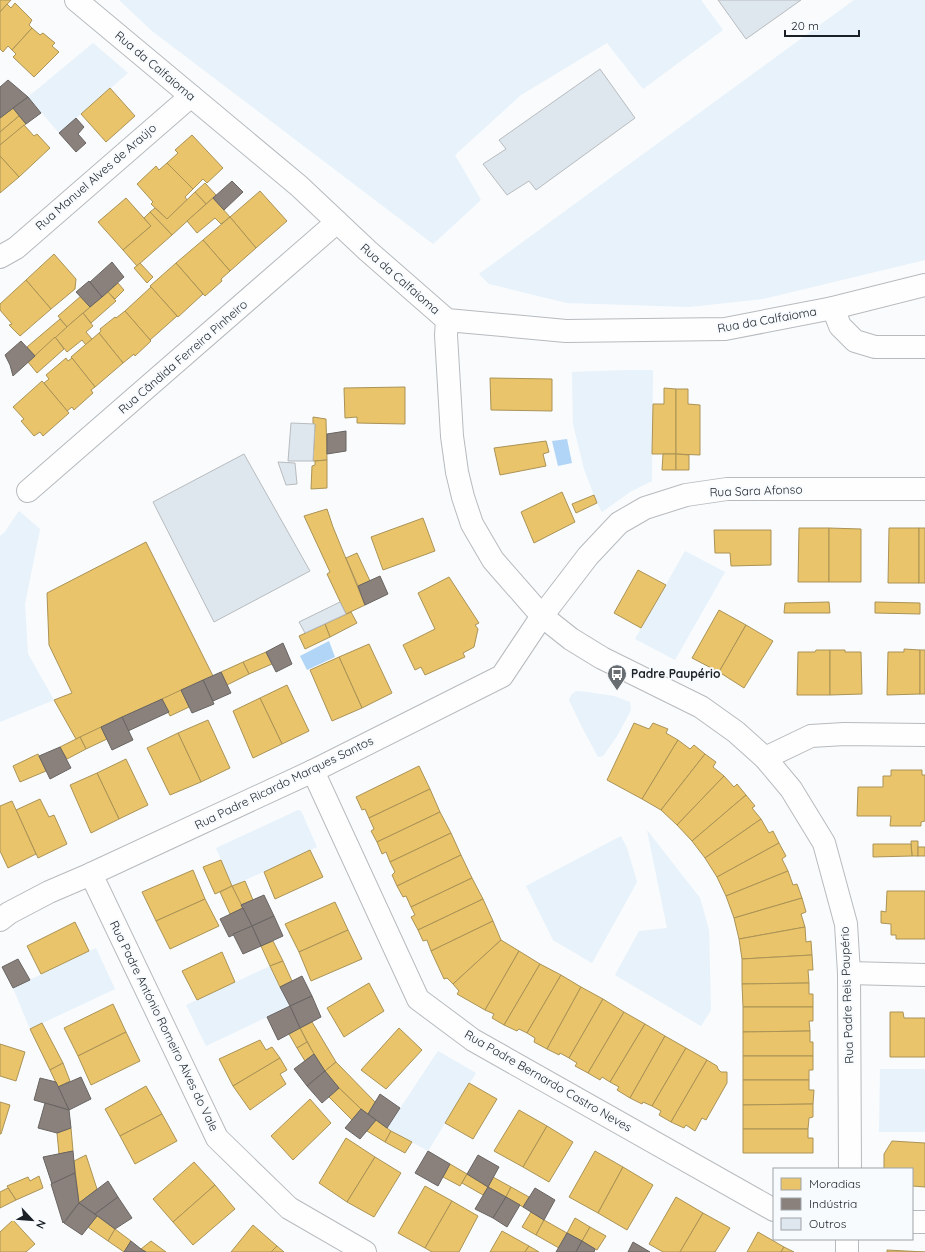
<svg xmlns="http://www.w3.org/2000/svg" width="925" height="1252" font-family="Quicksand,sans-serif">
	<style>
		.green { fill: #e7f2fb }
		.water { fill: #b0d5f7 }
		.homes { fill: #e9c46a; stroke: #ab9356 }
		.industry { fill: #8a817c; stroke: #686462 }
		.building { fill: #dee6ee; stroke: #b8bcbf }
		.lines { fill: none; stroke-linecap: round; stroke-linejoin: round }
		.minor-casing { stroke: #b7bbbe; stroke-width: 24 }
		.minor { stroke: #fefeff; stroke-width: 22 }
		.labels { text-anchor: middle; stroke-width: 4; stroke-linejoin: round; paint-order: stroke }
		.street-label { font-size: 12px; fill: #1a2026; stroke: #f8fbfe }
		.poi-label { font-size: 12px; font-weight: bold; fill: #1a2026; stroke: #f8fbfe; text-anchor: start }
	</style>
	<rect width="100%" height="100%" fill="#f9fbfd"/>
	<g class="green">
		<path d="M119,0H701L723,30L643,89L607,43L521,95L455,155L481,200L433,244L152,31Z"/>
		<path d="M854,0H925V260L763,299L689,307L567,303L489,284L479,274Z"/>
		<path d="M93,43L128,73L59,133L28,97Z"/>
		<path d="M628,370H653L652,481L630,492L602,512L597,503L584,469L573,424L572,372Z"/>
		<path d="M19,511L40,529L25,604L28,654L54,700L0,722V536L4,533Z"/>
		<path d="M685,551L725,572L675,660L635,639Z"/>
		<path d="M576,691L587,692L614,696L630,702L631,710L617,736L603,756L598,757L582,727L569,700L571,695Z"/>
		<path d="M298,810L301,811L302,813L317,847L232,886L216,848Z"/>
		<path d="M647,830L700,898L709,930L711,1010L701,1026L615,975L639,931L667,928Z"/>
		<path d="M621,836L627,848L637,882L592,963L553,940L526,886Z"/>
		<path d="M96,948L115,989L30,1029L13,988Z"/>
		<path d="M270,966L290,1006L206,1046L186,1005Z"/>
		<path d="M438,1051L476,1073L428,1151L387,1128Z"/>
		<path d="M880,1069H925V1132H879Z"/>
	</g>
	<g class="water">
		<path d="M567,439L572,463L558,466L552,441Z"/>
		<path d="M329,641L335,657L307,670L300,656Z"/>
	</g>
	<g class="homes">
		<path d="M0,0H11L0,12Z"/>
		<path d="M15,3L32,20L29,25L32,28L12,50L8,46L3,52L0,49V12L7,4L11,8Z"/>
		<path d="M32,28L40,35L43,33L55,43L52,46L59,52L34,77L13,57L16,54L12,50Z"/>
		<path d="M110,88L135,116L106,142L81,114Z"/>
		<path d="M13,108L19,116L0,132V118Z"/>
		<path d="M19,116L26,124L0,145V132Z"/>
		<path d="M24,125L34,136L37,134L50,148L19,177L0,156V145Z"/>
		<path d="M192,135L223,168L207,183L203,179L193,189L167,163L178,153L175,150Z"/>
		<path d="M0,156L19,177L0,193Z"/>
		<path d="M167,163L193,189L185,197L187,200L167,219L151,204L153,202L137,184L156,166L159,170Z"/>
		<path d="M205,183L216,195L206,204L195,192Z"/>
		<path d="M260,191L287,221L256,248L230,217Z"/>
		<path d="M195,192L206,204L172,235L150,212L155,208L167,219Z"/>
		<path d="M126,198L151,226L123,250L98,222Z"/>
		<path d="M213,198L230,217L221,224L215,218L197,233L187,221Z"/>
		<path d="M150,212L172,235L137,266L123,250L151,226L144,218Z"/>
		<path d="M230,217L256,248L230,271L203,240Z"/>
		<path d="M203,240L230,271L221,279L222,281L205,296L176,263Z"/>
		<path d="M54,254L76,279L75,289L51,309L26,280Z"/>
		<path d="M140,263L153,277L147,283L134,268Z"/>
		<path d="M176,263L203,294L178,317L150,286Z"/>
		<path d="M26,280L51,309L20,336L9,325L12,324L0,310V304Z"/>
		<path d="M118,283L124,290L115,299L108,292Z"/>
		<path d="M151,287L177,316L150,340L125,311Z"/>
		<path d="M108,292L116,301L91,323L83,313Z"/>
		<path d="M81,296L90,307L67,327L58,316Z"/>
		<path d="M125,311L151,341L135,356L134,354L123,363L99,333L101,331L100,329L115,317L116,318Z"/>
		<path d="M83,313L93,326L86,332L92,339L86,345L82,340L67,352L55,337Z"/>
		<path d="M60,319L67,327L35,356L27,347Z"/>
		<path d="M99,333L123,363L95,387L71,357Z"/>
		<path d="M55,337L64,349L37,373L28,362Z"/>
		<path d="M66,358L68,361L72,358L95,387L91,390L93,393L74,410L72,407L67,411L44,383L49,379L46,375Z"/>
		<path d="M490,378L552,379V411L491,410Z"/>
		<path d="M42,381L69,413L43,436L40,432L34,436L21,421L24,419L13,407Z"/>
		<path d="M405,387V424L357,423V417L345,418L344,388Z"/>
		<path d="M664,388L676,389V454H652L653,404H664Z"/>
		<path d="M676,389H688V404L700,405V455L676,454Z"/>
		<path d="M313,417L326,419L327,460L313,461L315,424H313Z"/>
		<path d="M546,441L549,452L543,454L546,466L500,475L494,448Z"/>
		<path d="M663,454H676V470H662Z"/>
		<path d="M676,454L689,455V470H676Z"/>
		<path d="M327,460V488L311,489L312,466L315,465V461Z"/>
		<path d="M562,492L575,522L534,543L521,512Z"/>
		<path d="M594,495L597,503L576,513L572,504Z"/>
		<path d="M327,509L333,527L365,605L346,614L327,574L330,572L304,516Z"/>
		<path d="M423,518L435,551L383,570L371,537Z"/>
		<path d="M799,528H829V582H798Z"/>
		<path d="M829,528L861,529V582H829Z"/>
		<path d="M889,528H919V583H888Z"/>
		<rect x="919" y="528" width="6" height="55"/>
		<path d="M714,530H771V565L731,566L730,553H715Z"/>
		<path d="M146,542L213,676L76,739L54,700L72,693L49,645L47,593Z"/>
		<path d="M357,553L370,581L358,586L346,558Z"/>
		<path d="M638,570L666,585L641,628L614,613Z"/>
		<path d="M449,577L479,623L475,625L478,629L474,647L463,653L465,657L425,675L421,667L415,670L403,645L435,629L418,593Z"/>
		<path d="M829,602L830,613H784L785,603Z"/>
		<path d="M875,602L920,603V614L875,613Z"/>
		<path d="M719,610L746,625L719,672L692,658Z"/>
		<path d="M351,612L357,623L330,637L325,624Z"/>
		<path d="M325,624L330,637L305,649L299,636Z"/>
		<path d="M746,625L773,641L744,688L719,672Z"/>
		<path d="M369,644L392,693L362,708L339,657Z"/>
		<path d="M904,649L920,650V694L887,695L888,652H904Z"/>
		<path d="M816,650H830V695H797L798,652H815Z"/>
		<path d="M830,650H845V652H861L862,694L830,695Z"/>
		<rect x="920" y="650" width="5" height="44"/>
		<path d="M266,652L272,664L249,674L243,662Z"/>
		<path d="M339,657L362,708L332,721L310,670Z"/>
		<path d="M243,662L249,674L227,685L221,672Z"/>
		<path d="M287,685L309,731L282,744L260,698Z"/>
		<path d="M181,690L189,707L170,716L162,699Z"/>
		<path d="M260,698L282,744L253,758L233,711Z"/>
		<path d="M208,720L230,768L201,782L178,733Z"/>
		<path d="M634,723L649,729L653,723L668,729L666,733L678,740L642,799L607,780Z"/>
		<path d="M101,727L107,739L86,749L80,737Z"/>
		<path d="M178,733L201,782L170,795L147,748Z"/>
		<path d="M80,737L86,749L67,759L60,747Z"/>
		<path d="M678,740L690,749L694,745L705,754L661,810L642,799Z"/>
		<path d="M38,754L46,771L20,782L13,766Z"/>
		<path d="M705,754L716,762L713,767L724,776L677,825L661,810Z"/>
		<path d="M126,759L148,805L119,819L97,773Z"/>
		<path d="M419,766L430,789L369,818L365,809L362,810L356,797Z"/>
		<path d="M891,770H922V775H925V821L921,822V826H890L891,816H857L858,787H883V776H891Z"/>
		<path d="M97,773L119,819L91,833L70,785Z"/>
		<path d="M724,776L734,787L737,784L746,795L692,841L677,825Z"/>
		<path d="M430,789L440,812L377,842L371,831L374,829L369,818Z"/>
		<path d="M746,795L755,806L752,808L761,819L705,858L692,841Z"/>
		<path d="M40,799L49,817L54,815L67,844L38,858L16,810Z"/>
		<path d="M12,801L36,854L8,868L0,851V806Z"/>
		<path d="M440,812L451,833L390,862L386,852L382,854L377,842Z"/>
		<path d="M761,819L769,833L773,831L779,843L717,877L705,858Z"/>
		<path d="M451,833L461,855L397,886L392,875L395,872L390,862Z"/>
		<path d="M911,841H918V856H912Z"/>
		<path d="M779,843L786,856L782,859L788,871L726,896L717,877Z"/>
		<path d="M873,844H911L912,856L873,857Z"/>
		<rect x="918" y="847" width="7" height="9"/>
		<path d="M310,850L323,877L275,899L264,872Z"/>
		<path d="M461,855L472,878L411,907L406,896L403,897L397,886Z"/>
		<path d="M221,860L232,886L215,894L203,867Z"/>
		<path d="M193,870L205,899L156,921L142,892Z"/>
		<path d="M788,871L793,885L797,884L802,898L734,918L726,896Z"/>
		<path d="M472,878L483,899L418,930L411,917L415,915L411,907Z"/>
		<path d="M245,881L253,900L241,905L232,886Z"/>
		<path d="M232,886L243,908L230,914L220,892Z"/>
		<path d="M887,891H925V939H896V935H891V924L881,923V911L886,912Z"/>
		<path d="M802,898L806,912L801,914L805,927L739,939L734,918Z"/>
		<path d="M205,899L219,926L170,949L156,921Z"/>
		<path d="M483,899L493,921L431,951L427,940L423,941L418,930Z"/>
		<path d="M335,902L348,930L299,952L285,924Z"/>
		<path d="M493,921L501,940L453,984L447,978L444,979L431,951Z"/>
		<path d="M75,922L89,951L41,974L27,946Z"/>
		<path d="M805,927L806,942L811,941L812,955L742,959L739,939Z"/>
		<path d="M348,930L362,959L311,981L299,952Z"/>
		<path d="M501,940L519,951L485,1010L457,994L459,991L453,984Z"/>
		<path d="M273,941L283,961L270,966L261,946Z"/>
		<path d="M519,951L540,964L504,1025L492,1018L494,1014L485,1010Z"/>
		<path d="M222,952L235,982L197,1000L182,971Z"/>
		<path d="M812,955L813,970H808L809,983L742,984V959Z"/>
		<path d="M283,961L292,981L280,987L270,966Z"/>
		<path d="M540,964L561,975L527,1033L519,1029L517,1031L504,1025Z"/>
		<path d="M561,975L581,987L547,1049L534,1042L535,1038L527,1033Z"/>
		<path d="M369,983L384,1011L344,1037L327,1008Z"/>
		<path d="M809,983V994H813V1007H743L742,984Z"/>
		<path d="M581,987L603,999L569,1058L560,1053L559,1055L547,1049Z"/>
		<path d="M603,999L624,1012L588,1073L575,1066L577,1063L569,1058Z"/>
		<path d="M113,1004L126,1032L78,1056L64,1028Z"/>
		<path d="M743,1007H813V1021H809L810,1031L743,1032Z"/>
		<path d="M624,1012L645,1024L610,1082L602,1077L600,1080L588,1073Z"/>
		<path d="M890,1012H903L904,1018H925V1057H890Z"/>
		<path d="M312,1022L336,1062L325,1071L314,1054L300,1028Z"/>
		<path d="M42,1023L63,1063L50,1070L30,1029Z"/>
		<path d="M645,1024L665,1036L630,1098L617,1090L619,1087L610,1082Z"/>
		<path d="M300,1028L307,1042L297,1048L289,1034Z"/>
		<path d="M399,1028L422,1050L386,1089L361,1070Z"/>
		<path d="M810,1031V1042H813V1056H743V1032Z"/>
		<path d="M126,1032L140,1061L91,1085L78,1056Z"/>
		<path d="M665,1036L686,1048L652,1106L643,1102L642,1104L630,1098Z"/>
		<path d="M260,1040L266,1050L272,1047L280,1058L233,1086L219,1059Z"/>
		<path d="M307,1042L314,1054L305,1061L297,1048Z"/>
		<path d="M0,1044L25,1052L16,1081L0,1076Z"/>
		<path d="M686,1048L707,1060L671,1122L659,1115L661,1111L652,1106Z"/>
		<path d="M743,1056H813V1070H809V1080H743Z"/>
		<path d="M280,1058L287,1070L280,1074L286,1084L250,1110L233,1086Z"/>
		<path d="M707,1060L717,1066L718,1069L721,1072H727V1083L706,1120L702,1118L695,1131L686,1125L684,1128L671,1122Z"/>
		<path d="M336,1062L375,1102L368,1114L361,1109L339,1088L325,1071Z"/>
		<path d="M63,1063L70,1081L58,1087L50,1070Z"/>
		<path d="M743,1080H809V1090H814L813,1104L743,1105Z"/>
		<path d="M469,1083L497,1099L473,1139L445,1123Z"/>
		<path d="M146,1086L162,1114L120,1136L105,1109Z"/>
		<path d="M339,1088L361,1109L352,1120L329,1097Z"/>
		<path d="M310,1099L331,1123L293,1160L271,1136Z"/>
		<path d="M0,1102L10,1105L1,1134H0Z"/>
		<path d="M813,1104V1117L809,1118L808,1129H743V1105Z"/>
		<path d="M519,1110L547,1126L523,1167L494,1151Z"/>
		<path d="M162,1114L177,1141L135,1164L120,1136Z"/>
		<path d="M376,1120L391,1131L385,1142L367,1131Z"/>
		<path d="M547,1126L573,1142L549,1182L523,1167Z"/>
		<path d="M71,1128L73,1151L59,1154L57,1133Z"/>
		<path d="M743,1129H808V1138H813V1153H743Z"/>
		<path d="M391,1131L412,1142L405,1153L385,1142Z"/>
		<path d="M346,1138L375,1157L347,1202L319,1183Z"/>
		<path d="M892,1141L925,1143V1187L912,1186V1169H884V1154Z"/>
		<path d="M595,1151L623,1167L598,1213L569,1197Z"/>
		<path d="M86,1155L97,1189L79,1203L74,1161Z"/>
		<path d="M375,1157L401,1173L374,1217L347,1202Z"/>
		<path d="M194,1162L215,1185L173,1222L153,1199Z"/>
		<path d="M450,1164L467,1174L460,1186L443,1177Z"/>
		<path d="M623,1167L653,1185L627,1230L598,1213Z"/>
		<path d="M467,1174L488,1187L483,1195L462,1183Z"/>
		<path d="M39,1176L43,1188L16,1200L7,1186L28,1177L30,1181Z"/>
		<path d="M493,1177L511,1187L506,1197L488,1187Z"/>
		<path d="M215,1185L235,1209L193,1245L173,1222Z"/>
		<path d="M425,1186L452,1201L425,1248L398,1233Z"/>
		<path d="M511,1187L529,1197L523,1207L506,1197Z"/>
		<path d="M8,1188L16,1200L0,1208V1192Z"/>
		<path d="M676,1197L703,1213L680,1252H663L649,1244Z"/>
		<path d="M452,1201L478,1216L459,1252H432L425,1248Z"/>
		<path d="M531,1212L544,1220L536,1235L522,1227Z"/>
		<path d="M703,1213L730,1228L715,1252H680Z"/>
		<path d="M97,1216L115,1229L108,1241L88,1227Z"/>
		<path d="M575,1218L590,1227L582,1241L567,1233Z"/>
		<path d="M13,1220L35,1244L26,1252H0V1232Z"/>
		<path d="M544,1220L567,1233L559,1248L536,1235Z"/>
		<path d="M253,1225L277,1246L271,1252H231Z"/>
		<path d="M590,1227L606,1236L597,1250L582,1241Z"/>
		<path d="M115,1229L131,1241L124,1252L108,1241Z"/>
		<path d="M502,1231L529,1246L525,1252H490Z"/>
		<path d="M758,1232L784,1247L781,1252H747Z"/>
		<path d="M151,1241L166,1252H146L141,1249Z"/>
		<path d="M277,1246L284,1252H271Z"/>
		<path d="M529,1246L539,1252H525Z"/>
		<path d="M784,1247L794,1252H781Z"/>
		<path d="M887,1250L925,1252H887Z"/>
	</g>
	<g class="industry">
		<path d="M8,80L28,97L0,118V87Z"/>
		<path d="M28,97L41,113L26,124L13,108Z"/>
		<path d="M76,118L84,127L78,134L86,143L76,152L59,133Z"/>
		<path d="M232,181L243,192L224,210L213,198Z"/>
		<path d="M112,262L124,277L102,297L90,282Z"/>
		<path d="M89,281L102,297L90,307L76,292Z"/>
		<path d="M21,341L35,356L13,376L10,365L5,355Z"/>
		<path d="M346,431V451L327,454V434Z"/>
		<path d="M380,576L388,594L365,605L358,586Z"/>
		<path d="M283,643L292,664L276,672L266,652Z"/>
		<path d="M221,672L231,693L213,701L203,680Z"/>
		<path d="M203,680L214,704L192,713L181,690Z"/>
		<path d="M162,699L169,712L128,731L122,717Z"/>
		<path d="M122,717L133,740L112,750L101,727Z"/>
		<path d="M60,747L71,768L50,779L39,756Z"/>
		<path d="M264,895L274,916L252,926L241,905Z"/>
		<path d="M243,908L252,926L229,937L220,919Z"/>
		<path d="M274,916L283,936L261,946L252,926Z"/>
		<path d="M252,926L261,946L243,954L233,934Z"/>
		<path d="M18,959L30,980L13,988L2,967Z"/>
		<path d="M302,976L312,996L290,1006L280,987Z"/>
		<path d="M312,996L321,1017L300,1028L290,1006Z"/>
		<path d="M290,1006L300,1028L278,1040L267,1017Z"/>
		<path d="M314,1054L325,1071L307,1086L294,1069Z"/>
		<path d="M325,1071L339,1088L322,1103L307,1086Z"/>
		<path d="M81,1077L91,1099L69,1110L58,1087Z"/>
		<path d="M40,1078L56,1082L69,1110L34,1100Z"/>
		<path d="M380,1094L400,1108L387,1128L368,1114Z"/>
		<path d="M45,1103L69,1110L71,1128L57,1133L38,1128Z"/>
		<path d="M361,1109L376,1120L360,1139L345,1128Z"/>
		<path d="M73,1151L75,1173L52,1184L43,1157Z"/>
		<path d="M428,1151L450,1164L438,1186L415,1173Z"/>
		<path d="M478,1155L499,1167L488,1187L467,1174Z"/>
		<path d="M75,1173L79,1203L63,1223L51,1184Z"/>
		<path d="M108,1181L118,1197L95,1214L79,1203Z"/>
		<path d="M488,1187L506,1197L493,1218L475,1209Z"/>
		<path d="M535,1188L555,1200L544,1220L523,1207Z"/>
		<path d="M118,1197L132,1218L115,1229L95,1214Z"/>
		<path d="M506,1197L520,1205L507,1227L493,1218Z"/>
		<path d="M79,1203L97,1216L82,1235L64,1223Z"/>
		<path d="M567,1233L582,1241L576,1252H556Z"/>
		<path d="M131,1241L141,1249L146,1252H124Z"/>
		<path d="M582,1241L595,1249L594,1252H576Z"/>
		<path d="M633,1242L650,1252H628Z"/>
	</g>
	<g class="building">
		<path d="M718,0H801L746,39Z"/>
		<path d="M600,69L635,118L536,190L529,181L507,195L483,164L506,149L499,140Z"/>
		<path d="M291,423L315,424L313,461H288Z"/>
		<path d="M244,454L310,571L214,622L153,502Z"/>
		<path d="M278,462L295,463L297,484L286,485Z"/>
		<path d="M340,602L346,614L305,633L299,622Z"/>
	</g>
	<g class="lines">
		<defs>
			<g id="minor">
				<path d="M76,0L299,186L368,251L447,320L566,331L725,329L833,308L925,285"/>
				<path d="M0,257L16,248L191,96"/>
				<path d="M833,308L840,326L855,341L875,347H925"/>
				<path d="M447,320L446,335L452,436L457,472L463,497L472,524L493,560L542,616L571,639L602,658L701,707L736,732L765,758L791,789L824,843L846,924L849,973L850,1169"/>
				<path d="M28,491L337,222"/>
				<path d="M765,758L811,736L844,734L925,735"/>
				<path d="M313,771L418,999L473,1040L774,1210"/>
				<path d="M91,874L217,1138L289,1208L365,1252"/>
				<path d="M0,920L9,913L49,892L91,874L313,771L502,676L542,616L588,556L619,523L645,508L686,495L727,489H925"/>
				<path d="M849,973L925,975"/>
				<path d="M912,1222H925"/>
				<path d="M847,1239V1252"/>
			</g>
		</defs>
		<use href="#minor" class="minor-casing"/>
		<use href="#minor" class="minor"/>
	</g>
	<defs>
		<symbol id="bus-pin" viewBox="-11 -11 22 30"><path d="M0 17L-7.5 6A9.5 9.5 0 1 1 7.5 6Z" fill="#686d71" stroke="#f8fbfe"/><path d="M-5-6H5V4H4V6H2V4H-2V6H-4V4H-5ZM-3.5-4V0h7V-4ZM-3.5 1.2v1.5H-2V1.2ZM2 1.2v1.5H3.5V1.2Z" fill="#fff"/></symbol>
	</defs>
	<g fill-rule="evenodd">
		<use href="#bus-pin" x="606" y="663" width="22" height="30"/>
	</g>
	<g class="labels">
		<g class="street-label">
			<text transform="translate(155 66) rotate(40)" y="4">Rua da Calfaioma</text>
			<text transform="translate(96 177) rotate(-41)" y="4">Rua Manuel Alves de Araújo</text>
			<text transform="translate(400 279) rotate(41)" y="4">Rua da Calfaioma</text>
			<text transform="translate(767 320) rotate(-10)" y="4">Rua da Calfaioma</text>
			<text transform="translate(183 357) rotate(-41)" y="4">Rua Cândida Ferreira Pinheiro</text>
			<text transform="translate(756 491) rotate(-2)" y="4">Rua Sara Afonso</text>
			<text transform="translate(284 783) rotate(-26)" y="4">Rua Padre Ricardo Marques Santos</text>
			<text transform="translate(847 995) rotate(-92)" y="4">Rua Padre Reis Paupério</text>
			<text transform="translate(164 1026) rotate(64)" y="4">Rua Padre António Romeiro Alves do Vale</text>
			<text transform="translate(548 1081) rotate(30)" y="4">Rua Padre Bernardo Castro Neves</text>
		</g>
		<g class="poi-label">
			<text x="631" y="678">Padre Paupério</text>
		</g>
	</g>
	<rect x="773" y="1168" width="140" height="72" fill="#f8fbfe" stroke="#9fa3a8"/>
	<rect x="781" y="1178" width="20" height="12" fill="#e9c46a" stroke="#9fa3a8"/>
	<text x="809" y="1188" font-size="12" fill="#1a2026">Moradias</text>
	<rect x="781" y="1198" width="20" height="12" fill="#8a817c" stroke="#9fa3a8"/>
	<text x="809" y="1208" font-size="12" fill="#1a2026">Indústria</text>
	<rect x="781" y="1218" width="20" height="12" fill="#dee6ee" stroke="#9fa3a8"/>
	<text x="809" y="1228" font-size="12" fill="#1a2026">Outros</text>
	<g transform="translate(32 1220) rotate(116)" stroke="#f8fbfe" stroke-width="3" paint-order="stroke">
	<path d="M0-3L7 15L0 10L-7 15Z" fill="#1a2026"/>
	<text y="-6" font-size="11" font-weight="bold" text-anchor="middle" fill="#1a2026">N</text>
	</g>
	<path d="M785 30v6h74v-6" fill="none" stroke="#1a2026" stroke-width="2"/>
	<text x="791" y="30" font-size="12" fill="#1a2026" stroke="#f8fbfe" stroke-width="3" paint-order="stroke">20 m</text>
</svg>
